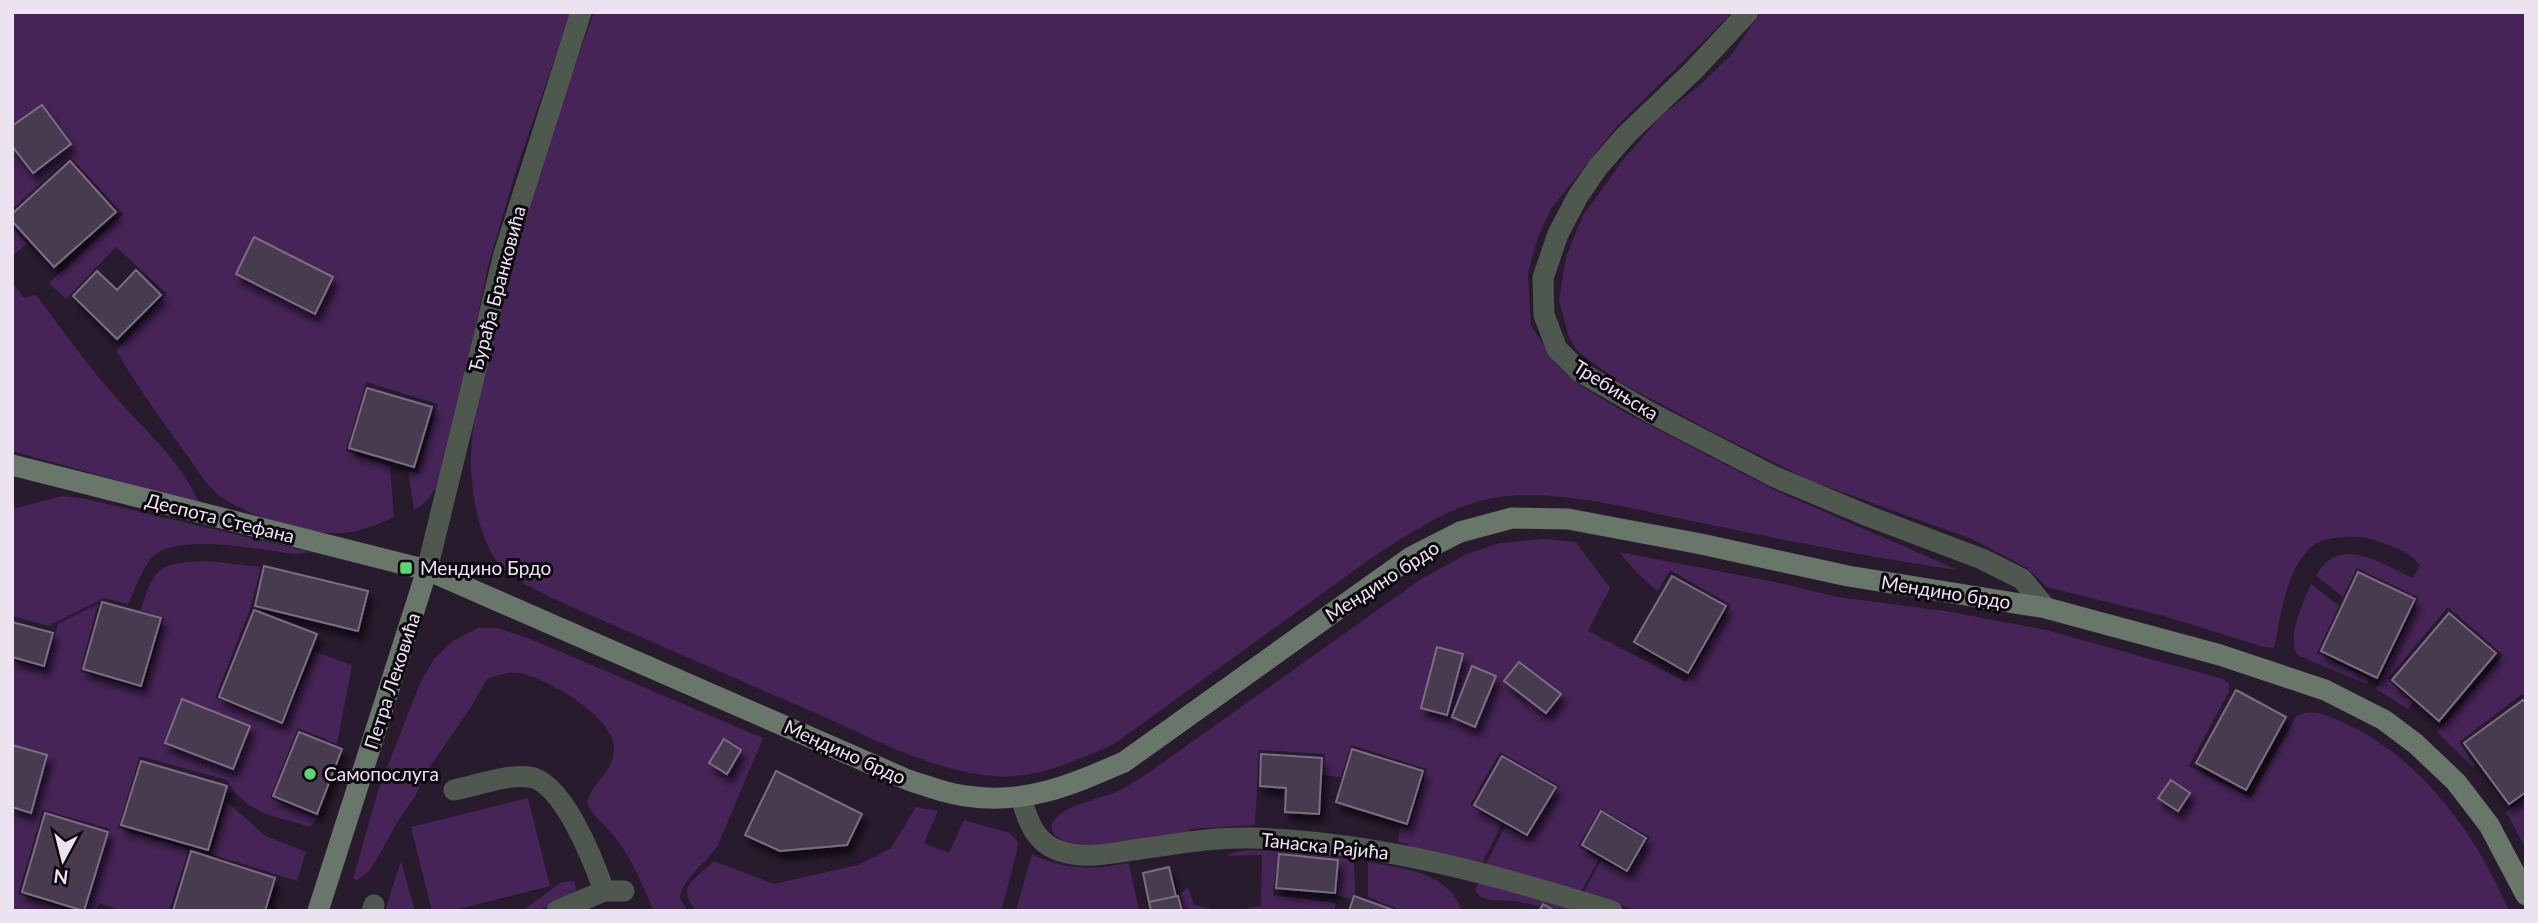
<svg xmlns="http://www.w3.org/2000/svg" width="2538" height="923" font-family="Lato,sans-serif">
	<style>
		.green { fill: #462457 }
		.building { fill: #483a4f; stroke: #7b6c84; stroke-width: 2; filter: url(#shadow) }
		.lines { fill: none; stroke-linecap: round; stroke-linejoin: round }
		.lane { stroke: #4f584f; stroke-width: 21 }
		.street { stroke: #4f584f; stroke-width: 21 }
		.secondary { stroke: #687769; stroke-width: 21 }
		.poi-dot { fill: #57d671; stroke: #0d0810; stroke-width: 2.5 }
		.labels { text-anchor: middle; stroke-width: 6; stroke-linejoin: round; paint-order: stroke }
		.street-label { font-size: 19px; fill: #ece3f1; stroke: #0d0810 }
		.poi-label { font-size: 19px; fill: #ece3f1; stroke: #0d0810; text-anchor: start }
	</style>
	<defs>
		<filter id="shadow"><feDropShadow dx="4.5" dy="8" stdDeviation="3.5" flood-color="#0009"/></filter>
	</defs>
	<rect width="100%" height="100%" fill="#281b2e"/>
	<g class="green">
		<path d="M12,12H571L516,170L489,263L445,464C438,485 433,499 414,510L408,471L417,473L438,404L366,382L346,451L390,466L394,517C378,524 360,532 343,533C307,535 251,517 221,497C206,486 195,466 184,451C160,418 136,385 116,350L167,294L116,247L66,299L49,283L123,214L70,157L12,209Z"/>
		<path d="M594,12H1733L1617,126L1551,209L1538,237L1528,273L1531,326L1557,365L1578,384L1624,412L1777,491L1958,570C1870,558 1784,540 1697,522C1636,510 1572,491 1508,496C1457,500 1412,532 1370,559L1114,744C1075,761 1036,780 992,776C933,771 871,738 818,714C736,679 655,643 574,608C554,598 508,579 497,562C479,534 472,499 471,466C470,422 484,378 494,336C520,226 556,118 594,12Z"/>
		<path d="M1761,12H2526V698L2522,694L2459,742L2475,765L2473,767L2437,732L2503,655L2448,607L2387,679L2413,702L2408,709L2376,689L2419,598L2357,568L2343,597L2316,576C2339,533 2381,564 2413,578L2420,566C2412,552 2394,547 2380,542C2368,537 2355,536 2343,537C2334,538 2325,539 2317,543C2289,559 2280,615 2275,645L2272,648L2264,647L2164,616L2047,587L2027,568L1974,540L1809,480L1717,434L1621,383L1578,352L1569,337L1559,300L1566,257L1583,215L1623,160L1661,116L1700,85L1732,54Z"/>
		<path d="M12,227L27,244L12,256Z"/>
		<path d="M12,282L24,298L36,295C61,328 85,362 112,393C142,428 181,460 199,503L12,451Z"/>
		<path d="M62,496L82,498L310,552L296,554C263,551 172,530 150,560C140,573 135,590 128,604L104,598L49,626L12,616V509Z"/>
		<path d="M1543,539L1576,542L1610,588L1588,631L1686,682L1731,605L1670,570L1658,591L1639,575L1619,552L1775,582L1838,597L1945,611L2046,630L2223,679L2229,684V691L2189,766L2251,798L2296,716C2313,708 2326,715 2342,722C2419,755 2477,835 2509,911H1637L1584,892L1601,860L1628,874L1650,837L1600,809L1578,846L1599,859L1581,892L1485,866L1505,826L1528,838L1559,786L1500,752L1470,805L1502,824L1481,865L1407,849L1408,844L1398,842L1400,825L1408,828L1427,769L1351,745L1341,777L1323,775L1325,754L1259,750L1255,825L1189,829L1187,837C1165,839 1059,857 1052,830C1051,824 1054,819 1058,816C1071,804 1102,798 1118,791C1129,786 1140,778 1151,771L1421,579L1467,554L1500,543Z"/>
		<path d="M208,561L261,567L250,609L215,698L283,725L315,652L352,665L337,744L298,728L270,798L317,817L311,827C279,818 244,813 227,780L140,756L118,828L189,849L169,911H123L99,903L96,911H86L110,829L43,810L18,894L73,911H12V660L45,669L58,624L98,604L80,671L144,690L164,618L140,610C145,599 149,582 157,573C168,561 193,562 208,561Z"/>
		<path d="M2311,584L2339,606L2317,653L2369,679L2366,684L2297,655C2287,634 2303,604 2311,584Z"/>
		<path d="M478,628H497L528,638L763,738L718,845C707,863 683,877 680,898L688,911H654C643,886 632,859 615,837C605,825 593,817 587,803C592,782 616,770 614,746C611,716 551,681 524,674C511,671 499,674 487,679L471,707L425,774L416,795L398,821L378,857L368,872L357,880L353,879L378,791L420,683L434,659L453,641Z"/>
		<path d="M2526,797V849L2506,812Z"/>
		<path d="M528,798L550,886L451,911H432L411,827Z"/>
		<path d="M227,802L266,836L306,852L297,881L211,854Z"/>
		<path d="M916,807L938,811L924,843L949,853L964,820L1010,833L1018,842L1017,851L1001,911H696C675,886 696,879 714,861L774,884L858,865L891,848Z"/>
		<path d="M1250,850L1316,853L1354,860L1355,893L1352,899L1336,895L1339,858L1278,853L1273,895L1336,903L1334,911H1230L1261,906L1262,855L1225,856L1235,852Z"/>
		<path d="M1032,854C1063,870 1095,870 1129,863L1139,911H1016Z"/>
		<path d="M401,861L415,911H385Z"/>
		<path d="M1368,862C1402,868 1449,872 1462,911H1403L1368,897Z"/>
		<path d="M571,881L575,882L576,892L538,911H522L560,883Z"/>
		<path d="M1484,883L1587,911H1558L1542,903L1539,906L1515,901L1490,900L1480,897L1475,890L1478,884Z"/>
		<path d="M1188,888L1194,905L1222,911H1184L1180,893Z"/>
	</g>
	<g class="building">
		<path d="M42,105L71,144L33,173L12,146V126Z"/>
		<path d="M70,161L116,212L54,267L12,221V214Z"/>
		<path d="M254,237L333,277L315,314L236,274Z"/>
		<path d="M136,270L161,295L117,339L73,296L97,271L117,290Z"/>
		<path d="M367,388L432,407L414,467L349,448Z"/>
		<path d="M264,566L368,591L358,631L255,606Z"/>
		<path d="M2358,572L2415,599L2377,678L2321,651Z"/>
		<path d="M1672,576L1726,606L1688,673L1634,642Z"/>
		<path d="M102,602L161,618L141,686L83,669Z"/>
		<path d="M254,610L317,634L282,723L219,697Z"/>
		<path d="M2449,613L2496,653L2439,721L2392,680Z"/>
		<path d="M12,622L53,633L44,666L12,657Z"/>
		<path d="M1437,647L1463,654L1447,715L1421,708Z"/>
		<path d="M1519,662L1561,694L1546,713L1504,681Z"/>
		<path d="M1472,666L1496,676L1475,727L1452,717Z"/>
		<path d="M2236,690L2286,717L2246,790L2196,763Z"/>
		<path d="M182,699L250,726L233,769L165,743Z"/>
		<path d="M2523,700L2526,704V792L2509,804L2464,743Z"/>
		<path d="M299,732L342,749L317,814L273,796Z"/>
		<path d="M724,739L741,750L727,774L709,763Z"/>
		<path d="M12,745L47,755L31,813L12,807Z"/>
		<path d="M1352,749L1423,771L1407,824L1336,802Z"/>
		<path d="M1261,754L1322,758L1319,814L1285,812L1286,788L1260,786Z"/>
		<path d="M1502,756L1556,787L1527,835L1474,805Z"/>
		<path d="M141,761L227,786L208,850L121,825Z"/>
		<path d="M776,771L862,814L847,845L780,851L745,835Z"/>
		<path d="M2171,780L2190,793L2178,811L2158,798Z"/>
		<path d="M1601,811L1646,838L1627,871L1582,845Z"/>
		<path d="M45,813L108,832L84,911L22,892Z"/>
		<path d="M191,851L275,878L265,911H173Z"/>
		<path d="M1279,854L1338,860L1335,893L1276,888Z"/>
		<path d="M1169,867L1176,897L1149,902L1143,873Z"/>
		<path d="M1178,896L1182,911H1151L1149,902Z"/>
		<path d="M1354,896L1396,911H1349Z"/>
		<path d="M1543,904L1555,911H1539Z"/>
	</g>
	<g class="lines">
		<g class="lane">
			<path d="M454,790C475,786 508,774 529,777C563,781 594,862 604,891"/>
			<path d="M372,911L374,905"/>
			<path d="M557,911L604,891H624"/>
		</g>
		<g class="street">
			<path d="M1748,12L1693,71L1626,135L1598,167L1578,196L1558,234L1543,278L1544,315L1557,349L1580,372L1651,413L1775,477L1868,516L1982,559L2022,579L2046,608"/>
			<path d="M427,570L504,254L581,12"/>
			<path d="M1021,798C1028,821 1035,843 1060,851C1084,859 1109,854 1133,850C1171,845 1211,837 1249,838C1373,841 1494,874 1612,911"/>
		</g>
		<g class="secondary">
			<path d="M12,465L427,570L908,780C927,786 947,794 966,796C1026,805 1071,785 1124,762L1411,557L1460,532L1512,518L1568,519L1701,544L1848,576L2046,608L2220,655L2325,690L2384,720L2416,744L2456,782L2489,825L2526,895"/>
			<path d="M318,911L427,570"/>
		</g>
	</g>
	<g class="poi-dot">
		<rect x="399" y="561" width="14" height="14" rx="3.5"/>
		<circle cx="310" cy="774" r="7"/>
	</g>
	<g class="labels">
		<g class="street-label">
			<text transform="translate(497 289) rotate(-75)" y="7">Ђурађа Бранковића</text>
			<text transform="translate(1616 390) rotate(32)" y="7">Требињска</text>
			<text transform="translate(220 518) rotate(14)" y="7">Деспота Стефана</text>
			<text transform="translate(1382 581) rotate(-33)" y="7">Мендино брдо</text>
			<text transform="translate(1946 592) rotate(9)" y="7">Мендино брдо</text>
			<text transform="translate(392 681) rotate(-72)" y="7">Петра Лековића</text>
			<text transform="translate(845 752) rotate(24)" y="7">Мендино брдо</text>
			<text transform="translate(1325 846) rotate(6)" y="7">Танаска Рајића</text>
		</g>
		<g class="poi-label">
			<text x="420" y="575">Мендино Брдо</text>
			<text x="324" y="781">Самопослуга</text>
		</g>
	</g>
	<rect width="2538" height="923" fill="none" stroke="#ece3f1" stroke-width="28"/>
	<g transform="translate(63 860) rotate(187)" stroke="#0d0810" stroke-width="5" paint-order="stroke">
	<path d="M0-5L12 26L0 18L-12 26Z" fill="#ece3f1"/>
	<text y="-10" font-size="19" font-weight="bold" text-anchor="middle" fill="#ece3f1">N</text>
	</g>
</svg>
